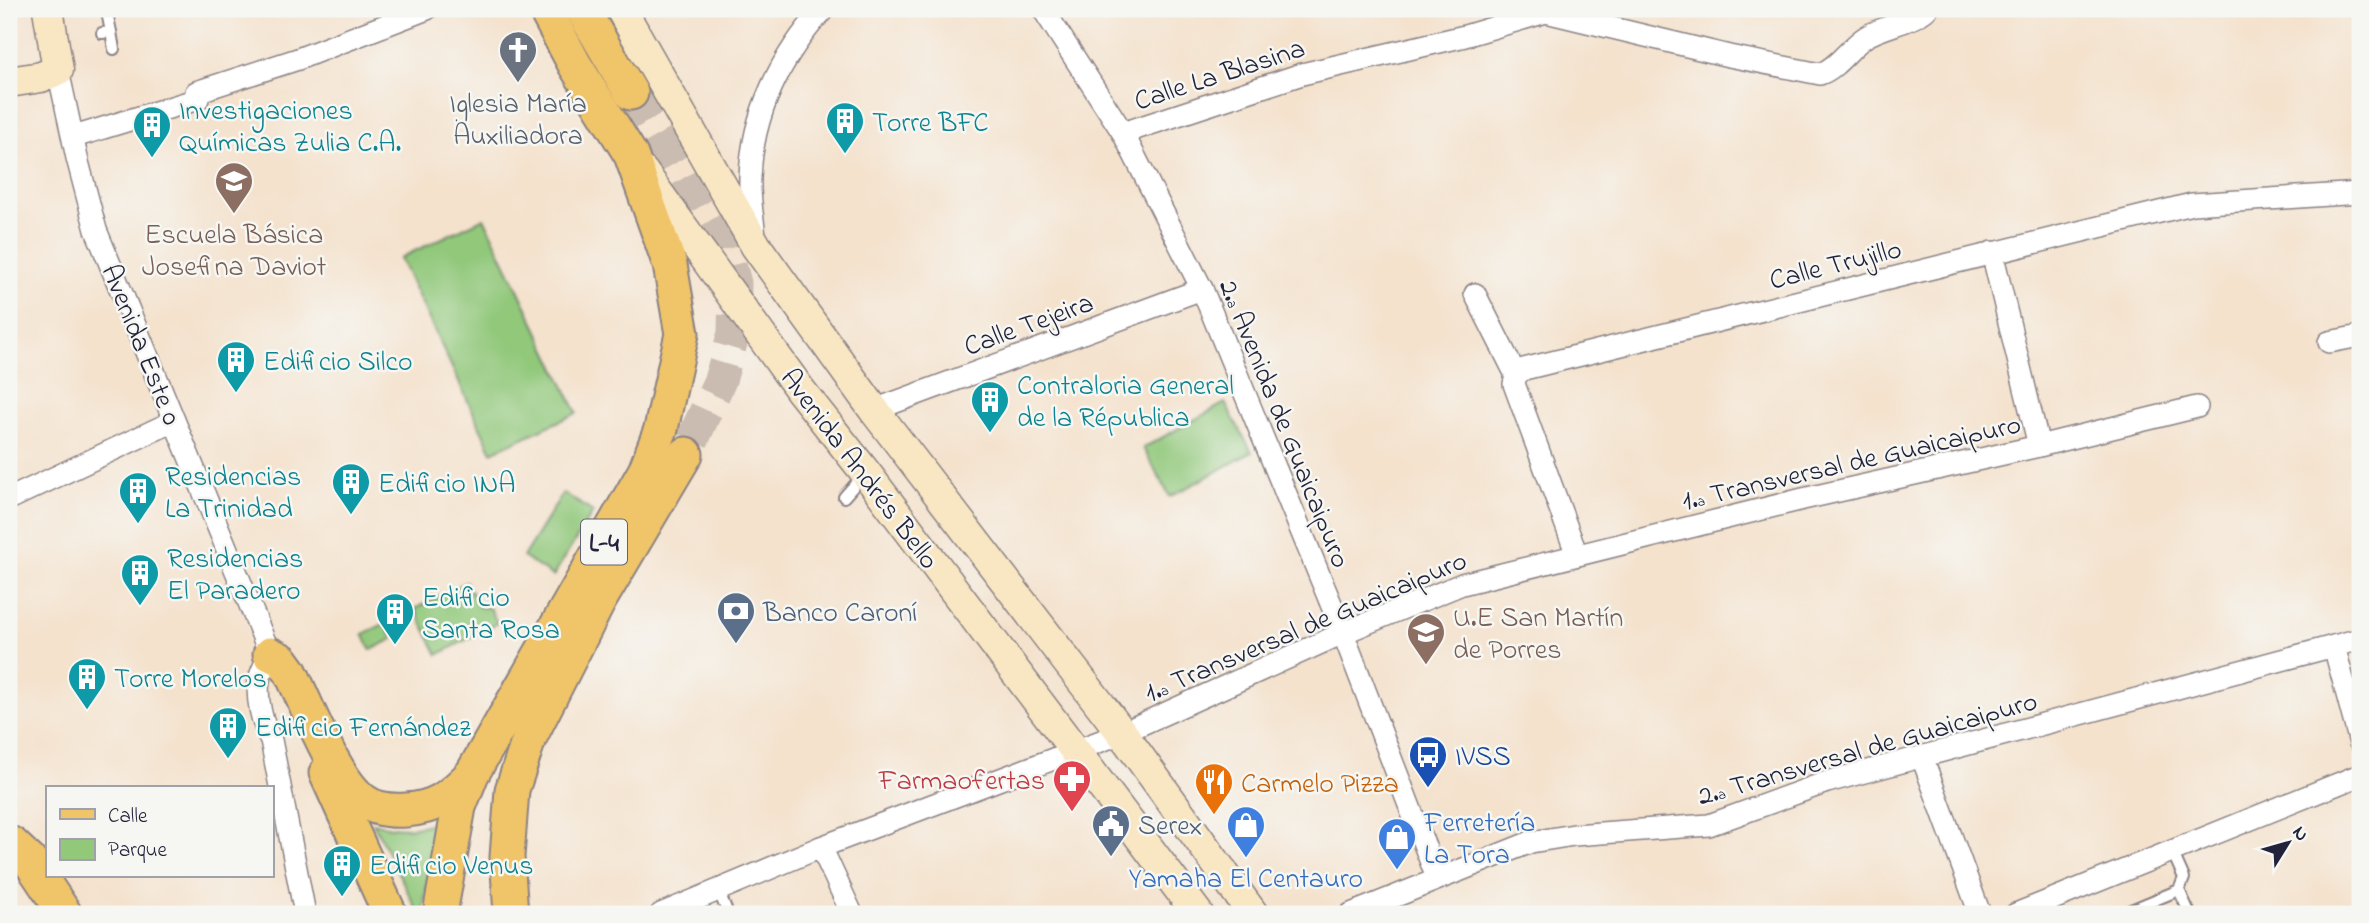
<svg xmlns="http://www.w3.org/2000/svg" width="2369" height="923" font-family="'Indie Flower',sans-serif">
	<style>
		.green { fill: #91c87a; stroke: #5a755a; stroke-width: 2 }
		.lines { fill: none; stroke-linecap: round; stroke-linejoin: round }
		.primary-tunnel { stroke: #cabcb0; stroke-width: 33; stroke-dasharray: 33 17; stroke-linecap: butt }
		.lane-casing { stroke: #8b8284; stroke-width: 14 }
		.street-casing { stroke: #8b8284; stroke-width: 24 }
		.secondary-casing { stroke: #8b8284; stroke-width: 33 }
		.primary-casing { stroke: #8b8284; stroke-width: 37 }
		.lane { stroke: #fff; stroke-width: 10 }
		.street { stroke: #fff; stroke-width: 21 }
		.secondary { stroke: #f9e7c3; stroke-width: 30 }
		.primary { stroke: #f0c469; stroke-width: 33 }
		.labels { text-anchor: middle; stroke-width: 5; stroke-linejoin: round; paint-order: stroke }
		.shield { fill: #f6f6f2; stroke: #626272; stroke-width: 2 }
		.shield-label { font-size: 26px; font-weight: bold; fill: #22223b }
		.street-label { font-size: 28px; fill: #22223b; stroke: #f6f6f2 }
		.worship-label { font-size: 28px; fill: #5b616d; stroke: #f6f6f2 }
		.culture-label { font-size: 28px; fill: #0d838f; stroke: #f6f6f2; text-anchor: start }
		.education-label { font-size: 28px; fill: #785e54; stroke: #f6f6f2 }
		.service-label { font-size: 28px; fill: #4e5e75; stroke: #f6f6f2; text-anchor: start }
		.transit-label { font-size: 28px; fill: #164399; stroke: #f6f6f2; text-anchor: start }
		.health-label { font-size: 28px; fill: #be3a42; stroke: #f6f6f2; text-anchor: end }
		.food-label { font-size: 28px; fill: #c56008; stroke: #f6f6f2; text-anchor: start }
		.shop-label { font-size: 28px; fill: #366cbe; stroke: #f6f6f2; text-anchor: start }
	</style>
	<rect width="100%" height="100%" fill="#f6f6f2"/>
	<filter id="ink" filterUnits="userSpaceOnUse"><feTurbulence type="fractalNoise" baseFrequency=".0143" numOctaves="2"/><feDisplacementMap in="SourceGraphic" scale="14" xChannelSelector="R" yChannelSelector="G"/><feConvolveMatrix kernelMatrix="1 2 1 2 8 2 1 2 1" color-interpolation-filters="sRGB"/></filter>
	<filter id="wash" filterUnits="userSpaceOnUse"><feTurbulence type="fractalNoise" baseFrequency=".00686" numOctaves="4" result="noise"/><feDisplacementMap in="SourceGraphic" scale="28" xChannelSelector="R" yChannelSelector="G"/><feGaussianBlur stdDeviation="1.57" result="paint"/><feColorMatrix in="noise" values="0 0 0 0 0 0 0 0 0 0 0 0 0 0 0 0 0 1.4 0 .05"/><feComposite in="paint" operator="in"/></filter>
	<g filter="url(#wash)">
		<rect width="100%" height="100%" fill="#f4e2cd"/>
		<g class="green">
			<path d="M484,218L577,413L492,452L400,258Z"/>
			<path d="M1225,403L1252,452L1170,497L1143,448Z"/>
			<path d="M563,493L593,512L553,576L523,557Z"/>
			<path d="M466,582L479,607L490,608L497,623L438,655L415,609Z"/>
			<path d="M386,623L393,639L371,650L363,634Z"/>
			<path d="M436,822L423,914H419L373,823C396,829 413,830 436,822Z"/>
		</g>
	</g>
	<g filter="url(#ink)">
		<g class="lines">
			<path class="primary-tunnel" d="M631,93L725,246L735,283L734,333L720,380L686,454"/>
			<defs>
				<g id="lane">
					<path d="M111,32L114,49"/>
					<path d="M102,33L111,32L108,17"/>
					<path d="M844,497L865,473"/>
					<path d="M2172,851L2184,878L2179,890L2190,914"/>
					<path d="M718,889L728,914"/>
					<path d="M2121,914L2179,890"/>
				</g>
				<g id="street">
					<path d="M1043,9L1123,133L1202,289L1343,633L1437,878"/>
					<path d="M58,70L77,158L96,230L270,654C266,662 261,671 259,680C256,698 262,724 271,740L305,914"/>
					<path d="M1123,133L1302,74L1465,36L1546,12L1729,56L1820,74C1839,67 1850,46 1867,36C1886,25 1911,23 1927,9"/>
					<path d="M74,137L198,99L196,92L298,59L427,9"/>
					<path d="M755,237C753,217 749,197 750,178C752,114 781,55 824,9"/>
					<path d="M1992,252L2039,446"/>
					<path d="M1475,294L1516,375"/>
					<path d="M2329,342L2360,336"/>
					<path d="M874,410L1202,289"/>
					<path d="M9,499L174,421"/>
					<path d="M1577,555L1514,384L1516,375L1524,369L2192,204L2360,193"/>
					<path d="M2334,646L2360,743"/>
					<path d="M1922,757L1980,914"/>
					<path d="M821,847L852,914"/>
					<path d="M661,914L821,847L1122,733L1343,633L1462,584L1803,499L2039,446L2197,407"/>
					<path d="M1351,914L1531,842L1574,835L1709,825L1827,782L2360,639"/>
					<path d="M2016,914L2360,775"/>
				</g>
				<g id="secondary">
					<path d="M621,9L756,246L874,410L1122,733L1253,914"/>
					<path d="M9,82L41,77L58,70L48,9"/>
					<path d="M643,172L801,391L866,473L1198,914"/>
				</g>
				<g id="primary">
					<path d="M582,9L631,93"/>
					<path d="M270,654L282,660L290,671C308,706 334,779 364,801C376,810 392,811 406,810C436,808 449,797 470,776"/>
					<path d="M326,773L390,914"/>
					<path d="M12,844L29,860L65,914"/>
					<path d="M440,914L459,807L472,774L645,471L661,429L682,334L670,265L631,155L575,65L545,9"/>
					<path d="M511,914L507,857L512,790L529,739L599,601L686,454"/>
				</g>
			</defs>
			<use href="#lane" class="lane-casing"/>
			<use href="#street" class="street-casing"/>
			<use href="#secondary" class="secondary-casing"/>
			<use href="#primary" class="primary-casing"/>
			<use href="#lane" class="lane"/>
			<use href="#street" class="street"/>
			<use href="#secondary" class="secondary"/>
			<use href="#primary" class="primary"/>
		</g>
	</g>
	<defs>
		<symbol id="church-pin" viewBox="-11 -11 22 30"><path d="M0 17L-7.5 6A9.5 9.5 0 1 1 7.5 6Z" fill="#6b7280" stroke="#f6f6f2"/><path d="M-1.2-6h2.4v3.5h3.3v2.4h-3.3V6h-2.4V-.1h-3.3v-2.4h3.3Z" fill="#fff"/></symbol>
		<symbol id="building-pin" viewBox="-11 -11 22 30"><path d="M0 17L-7.5 6A9.5 9.5 0 1 1 7.5 6Z" fill="#0f9aa8" stroke="#f6f6f2"/><path d="M-4-6H4V6H1V3H-1V6H-4ZM-2.5-4.3h1.7v1.8h-1.7ZM.8-4.3h1.7v1.8H.8ZM-2.5-1h1.7V.8h-1.7ZM.8-1h1.7V.8H.8Z" fill="#fff"/></symbol>
		<symbol id="school-pin" viewBox="-11 -11 22 30"><path d="M0 17L-7.5 6A9.5 9.5 0 1 1 7.5 6Z" fill="#8d6e63" stroke="#f6f6f2"/><path d="M0-5L7-2L0 1L-7-2ZM-4 1L0 2.5L4 1V4Q0 6-4 4Z" fill="#fff"/></symbol>
		<symbol id="bank-pin" viewBox="-11 -11 22 30"><path d="M0 17L-7.5 6A9.5 9.5 0 1 1 7.5 6Z" fill="#5c6f8a" stroke="#f6f6f2"/><path d="M-6-4H6V4H-6ZM0-2.3a2.3 2.3 0 1 0 0 4.6a2.3 2.3 0 1 0 0-4.6Z" fill="#fff"/></symbol>
		<symbol id="bus-pin" viewBox="-11 -11 22 30"><path d="M0 17L-7.5 6A9.5 9.5 0 1 1 7.5 6Z" fill="#1a4fb4" stroke="#f6f6f2"/><path d="M-5-6H5V4H4V6H2V4H-2V6H-4V4H-5ZM-3.5-4V0h7V-4ZM-3.5 1.2v1.5H-2V1.2ZM2 1.2v1.5H3.5V1.2Z" fill="#fff"/></symbol>
		<symbol id="pharmacy-pin" viewBox="-11 -11 22 30"><path d="M0 17L-7.5 6A9.5 9.5 0 1 1 7.5 6Z" fill="#e0444e" stroke="#f6f6f2"/><path d="M-2-6h4v4h4v4h-4v4h-4v-4h-4v-4h4Z" fill="#fff"/></symbol>
		<symbol id="restaurant-pin" viewBox="-11 -11 22 30"><path d="M0 17L-7.5 6A9.5 9.5 0 1 1 7.5 6Z" fill="#e8710a" stroke="#f6f6f2"/><path d="M-5-6h1v4h1v-4h1v4h1v-4h1v5L-1.5 .5V6h-2V.5L-5-1ZM5-6V6H3V1.5H1.5Q1.5-4 5-6Z" fill="#fff"/></symbol>
		<symbol id="civic-pin" viewBox="-11 -11 22 30"><path d="M0 17L-7.5 6A9.5 9.5 0 1 1 7.5 6Z" fill="#5c6f8a" stroke="#f6f6f2"/><path d="M-.6-6.5H3V-4.5H.6V-3L4-1V1h2V6H-6V1h2V-1L-.6-3ZM-1.2 2.5V6h2.4V2.5Z" fill="#fff"/></symbol>
		<symbol id="shop-pin" viewBox="-11 -11 22 30"><path d="M0 17L-7.5 6A9.5 9.5 0 1 1 7.5 6Z" fill="#3f7fe0" stroke="#f6f6f2"/><path d="M-5-2.5h2.3a2.7 3.5 0 0 1 5.4 0H5L5.5 6h-11ZM-1.5-2.5h3a1.5 2.3 0 0 0-3 0Z" fill="#fff"/></symbol>
	</defs>
	<g fill-rule="evenodd">
		<use href="#church-pin" x="496" y="28" width="44" height="60"/>
		<use href="#building-pin" x="823" y="99" width="44" height="60"/>
		<use href="#building-pin" x="130" y="103" width="44" height="60"/>
		<use href="#school-pin" x="212" y="159" width="44" height="60"/>
		<use href="#building-pin" x="214" y="338" width="44" height="60"/>
		<use href="#building-pin" x="968" y="378" width="44" height="60"/>
		<use href="#building-pin" x="329" y="460" width="44" height="60"/>
		<use href="#building-pin" x="116" y="469" width="44" height="60"/>
		<use href="#building-pin" x="118" y="551" width="44" height="60"/>
		<use href="#bank-pin" x="714" y="589" width="44" height="60"/>
		<use href="#building-pin" x="373" y="590" width="44" height="60"/>
		<use href="#school-pin" x="1404" y="610" width="44" height="60"/>
		<use href="#building-pin" x="65" y="655" width="44" height="60"/>
		<use href="#building-pin" x="206" y="704" width="44" height="60"/>
		<use href="#bus-pin" x="1406" y="733" width="44" height="60"/>
		<use href="#pharmacy-pin" x="1050" y="757" width="44" height="60"/>
		<use href="#restaurant-pin" x="1192" y="760" width="44" height="60"/>
		<use href="#civic-pin" x="1089" y="802" width="44" height="60"/>
		<use href="#shop-pin" x="1224" y="803" width="44" height="60"/>
		<use href="#shop-pin" x="1375" y="815" width="44" height="60"/>
		<use href="#building-pin" x="320" y="842" width="44" height="60"/>
	</g>
	<g class="labels">
		<rect class="shield" x="581" y="519.5" width="46" height="45" rx="5"/>
		<g class="shield-label">
			<text x="604" y="551">L-4</text>
		</g>
		<g class="street-label">
			<text transform="translate(1219 73) rotate(-18)" y="10">Calle La Blasina</text>
			<text transform="translate(1835 263) rotate(-14)" y="10">Calle Trujillo</text>
			<text transform="translate(1028 323) rotate(-20)" y="10">Calle Tejeira</text>
			<text transform="translate(143 344) rotate(68)" y="10">Avenida Este 0</text>
			<text transform="translate(1286 423) rotate(68)" y="10">2.ª Avenida de Guaicaipuro</text>
			<text transform="translate(1851 461) rotate(-13)" y="10">1.ª Transversal de Guaicaipuro</text>
			<text transform="translate(861 468) rotate(53)" y="10">Avenida Andrés Bello</text>
			<text transform="translate(1305 625) rotate(-23)" y="10">1.ª Transversal de Guaicaipuro</text>
			<text transform="translate(1867 747) rotate(-16)" y="10">2.ª Transversal de Guaicaipuro</text>
		</g>
		<g class="worship-label">
			<text x="518" y="112">Iglesia María<tspan x="518" dy="32">Auxiliadora</tspan></text>
		</g>
		<g class="culture-label">
			<text x="179" y="119">Investigaciones<tspan x="179" dy="32">Químicas Zulia C.A.</tspan></text>
			<text x="872" y="131">Torre BFC</text>
			<text x="263" y="370">Edificio Silco</text>
			<text x="1017" y="394">Contraloria General<tspan x="1017" dy="32">de la Républica</tspan></text>
			<text x="165" y="485">Residencias<tspan x="165" dy="32">La Trinidad</tspan></text>
			<text x="378" y="492">Edificio INA</text>
			<text x="167" y="567">Residencias<tspan x="167" dy="32">El Paradero</tspan></text>
			<text x="422" y="606">Edificio<tspan x="422" dy="32">Santa Rosa</tspan></text>
			<text x="114" y="687">Torre Morelos</text>
			<text x="255" y="736">Edificio Fernández</text>
			<text x="369" y="874">Edificio Venus</text>
		</g>
		<g class="education-label">
			<text x="234" y="243">Escuela Básica<tspan x="234" dy="32">Josefina Daviot</tspan></text>
			<text x="1453" y="626" text-anchor="start">U.E San Martín<tspan x="1453" dy="32">de Porres</tspan></text>
		</g>
		<g class="service-label">
			<text x="763" y="621">Banco Caroní</text>
			<text x="1138" y="834">Serex</text>
		</g>
		<g class="transit-label">
			<text x="1455" y="765">IVSS</text>
		</g>
		<g class="health-label">
			<text x="1045" y="789">Farmaofertas</text>
		</g>
		<g class="food-label">
			<text x="1241" y="792">Carmelo Pizza</text>
		</g>
		<g class="shop-label">
			<text x="1424" y="831">Ferretería<tspan x="1424" dy="32">La Tora</tspan></text>
			<text x="1246" y="887" text-anchor="middle">Yamaha El Centauro</text>
		</g>
	</g>
	<rect width="2369" height="923" fill="none" stroke="#f6f6f2" stroke-width="35"/>
	<rect x="46" y="786" width="228" height="91" fill="#f6f6f2" stroke="#a1a1a9" stroke-width="2"/>
	<rect x="60" y="809" width="35" height="10" fill="#f0c469" stroke="#a1a1a9" stroke-width="2"/>
	<text x="108" y="822" font-size="21" fill="#22223b">Calle</text>
	<rect x="60" y="839" width="35" height="21" fill="#91c87a" stroke="#a1a1a9" stroke-width="2"/>
	<text x="108" y="856" font-size="21" fill="#22223b">Parque</text>
	<g transform="translate(2288 843) rotate(53)" stroke="#f6f6f2" stroke-width="5" paint-order="stroke">
	<path d="M0-5L12 26L0 18L-12 26Z" fill="#22223b"/>
	<text y="-10" font-size="19" font-weight="bold" text-anchor="middle" fill="#22223b">N</text>
	</g>
</svg>
